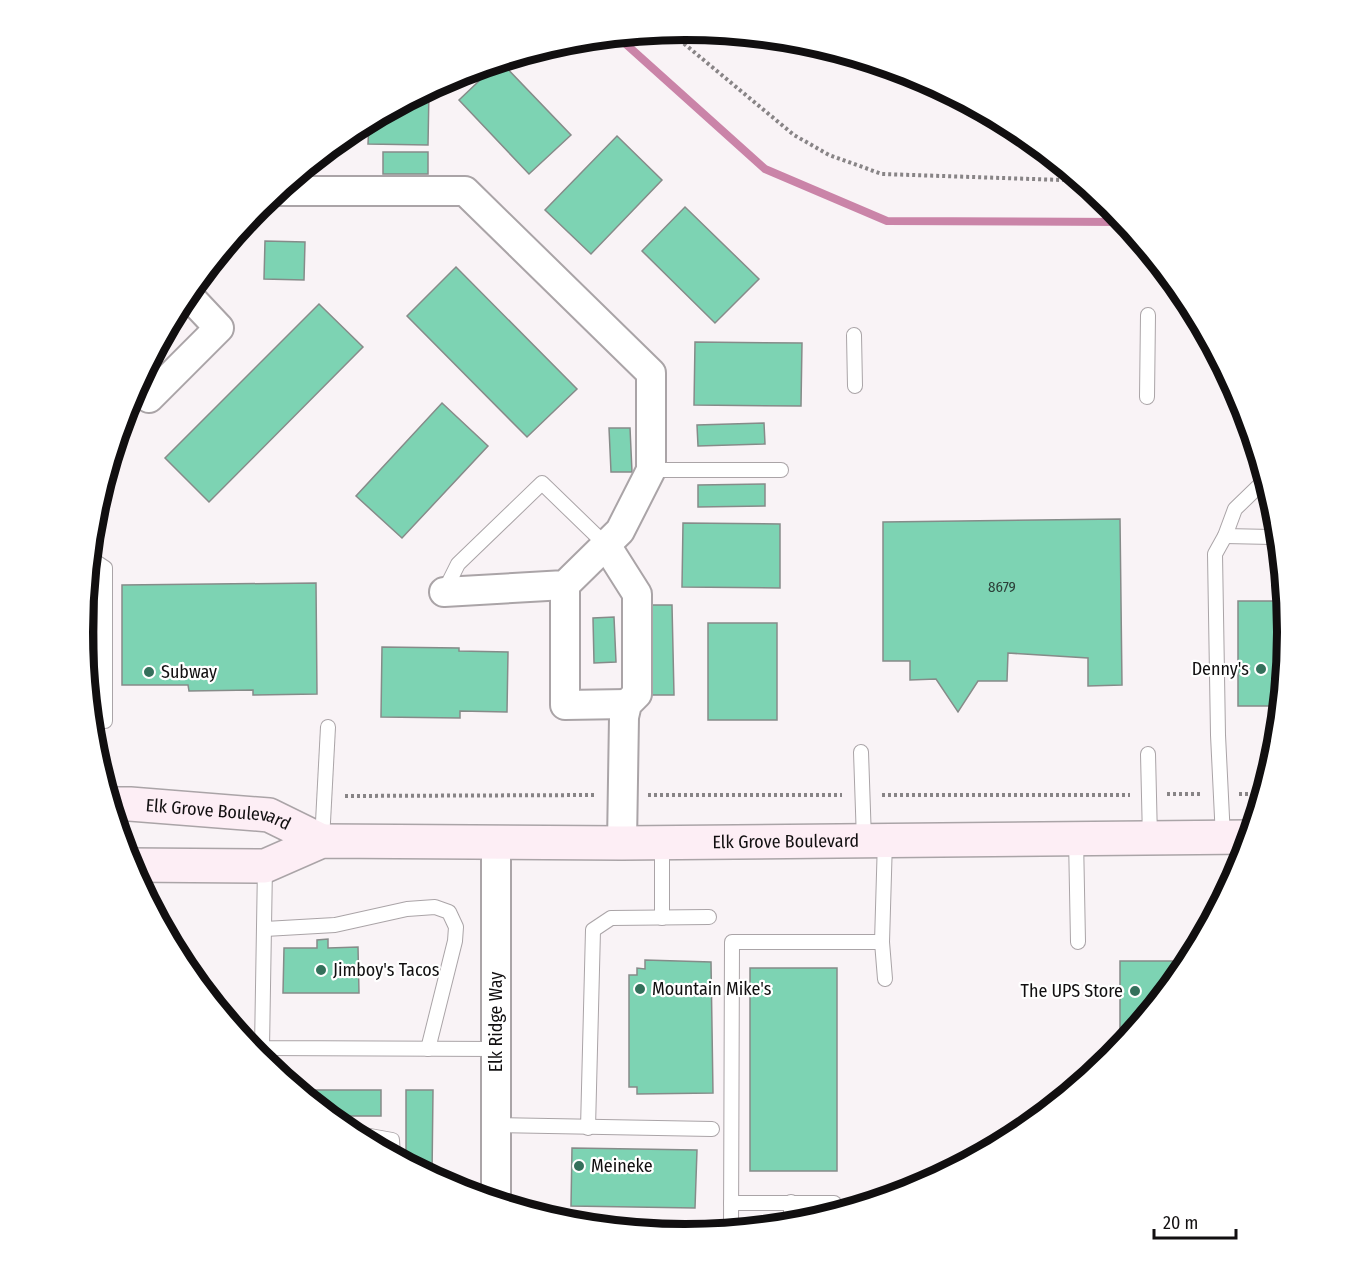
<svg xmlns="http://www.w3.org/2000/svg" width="1370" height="1265" font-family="'Fira Sans Condensed',sans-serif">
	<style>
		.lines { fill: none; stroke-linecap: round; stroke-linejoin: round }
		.stream { stroke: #ca84a8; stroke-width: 8 }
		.building { fill: #7dd3b3; stroke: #868b89; stroke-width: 1.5 }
		.lane-casing { stroke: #aaa4a7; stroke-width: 16 }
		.street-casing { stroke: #aaa4a7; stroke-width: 32 }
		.secondary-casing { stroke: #aaa4a7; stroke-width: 36 }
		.path { stroke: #888486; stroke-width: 4; stroke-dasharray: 3 3; stroke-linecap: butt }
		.lane { stroke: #fff; stroke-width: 14 }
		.street { stroke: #fff; stroke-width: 28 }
		.secondary { stroke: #fdeef5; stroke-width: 33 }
		.poi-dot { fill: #34705b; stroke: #fff; stroke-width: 2 }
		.labels { text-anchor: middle; stroke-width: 4.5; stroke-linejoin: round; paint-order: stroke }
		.number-label { font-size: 15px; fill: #2c4039 }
		.poi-label { font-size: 18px; fill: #110f10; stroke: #fff; text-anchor: start }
		.street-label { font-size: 18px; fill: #110f10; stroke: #fff }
		.rim { fill: none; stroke: #110f10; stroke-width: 8 }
	</style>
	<rect width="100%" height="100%" fill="#f9f3f6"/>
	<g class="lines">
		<path class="stream" d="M618,37L765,169L887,221L1124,222"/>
	</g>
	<g class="building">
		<path d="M499,62H501L571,135L529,174L459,100Z"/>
		<path d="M429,89L428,145L368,144L369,122Z"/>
		<path d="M617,136L662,180L591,254L545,210Z"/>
		<rect x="383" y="152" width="45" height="22"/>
		<path d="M685,207L759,279L715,323L642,251Z"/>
		<path d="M265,241L305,242L304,280L264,279Z"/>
		<path d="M456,267L577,389L527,437L407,316Z"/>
		<path d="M319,304L363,347L209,502L165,458Z"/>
		<path d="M695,342L802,343L801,406L694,405Z"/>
		<path d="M442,403L488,446L402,538L356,496Z"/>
		<path d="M764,423L765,444L698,446L697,425Z"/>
		<path d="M609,428H630L632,472H611Z"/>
		<path d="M765,484V506L698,507V485Z"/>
		<path d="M1120,519L1122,685L1088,686V658L1008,653L1007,681H978L958,712L936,679L910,680V661H883V522Z"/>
		<path d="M683,523L780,524V588L682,587Z"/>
		<path d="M316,583L317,694L253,695V690L189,691L188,685H122V585Z"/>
		<path d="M1238,601H1284L1287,633L1280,706H1238Z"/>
		<path d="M650,605H672L674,695H652Z"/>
		<path d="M614,617L616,662L594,663L593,618Z"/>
		<rect x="708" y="623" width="69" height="97"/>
		<path d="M382,647L459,648V651L508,652L507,712L460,711V718L381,717Z"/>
		<path d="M328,939V948L358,947L359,993H283L284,948H317V940Z"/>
		<path d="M645,960L711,962L713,1093L637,1094V1087H629V975H637V968L645,969Z"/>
		<path d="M1120,961H1189L1186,968L1120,1048Z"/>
		<rect x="750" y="968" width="87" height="203"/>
		<path d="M298,1090H381V1116H329Z"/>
		<path d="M406,1090H433L432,1177L406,1163Z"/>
		<path d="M572,1148L697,1150L695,1208L571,1206Z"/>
		<path d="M624,1229H686V1235H685Z"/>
	</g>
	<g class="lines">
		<defs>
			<g id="lane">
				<path d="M854,335L855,386"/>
				<path d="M1147,397L1148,315"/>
				<path d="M651,470H781"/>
				<path d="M1225,536L1278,537"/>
				<path d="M90,558L105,568V721"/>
				<path d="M444,592L458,564L542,483L606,545"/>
				<path d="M861,752L864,840"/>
				<path d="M1148,754L1150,838"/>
				<path d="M1076,838L1078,942"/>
				<path d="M1223,838L1218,735L1215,554L1225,536L1235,509L1265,480"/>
				<path d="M885,840L882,942L885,979"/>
				<path d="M322,841L328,727"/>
				<path d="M662,842V918"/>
				<path d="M265,866L262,1048L496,1049"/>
				<path d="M265,929L335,925L407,909L435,907L449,912L456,927L455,941L428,1049"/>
				<path d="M496,1125L712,1129"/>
				<path d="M588,1128L593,930L611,918L709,917"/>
				<path d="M348,1132L392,1140L393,1156"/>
				<path d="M791,1202V1225"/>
				<path d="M731,1203H834"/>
				<path d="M731,1230L732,942H882"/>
			</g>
			<g id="street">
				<path d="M278,191H465L651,373V470L620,531L565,585L444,592"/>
				<path d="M137,385L149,398L219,328L187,294"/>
				<path d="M606,545L637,594V694L627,704L624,717L622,843"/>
				<path d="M565,585V705L627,704"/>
				<path d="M496,843V1202"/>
			</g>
			<g id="secondary">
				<path id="s1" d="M111,804H130L269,815L322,841"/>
				<path id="s2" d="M129,865L265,866L322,841L622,843L1249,837"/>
			</g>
		</defs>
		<use href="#lane" class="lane-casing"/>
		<use href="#street" class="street-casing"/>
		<use href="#secondary" class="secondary-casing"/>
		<g class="path">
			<path d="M670,32L794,135L829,155L882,174L1062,180L1078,179"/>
			<path d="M1167,794H1202"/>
			<path d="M1239,794H1263"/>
			<path d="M648,795H842"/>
			<path d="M882,795H1130"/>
			<path d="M345,796L596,795"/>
		</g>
		<use href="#lane" class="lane"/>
		<use href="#street" class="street"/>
		<use href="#secondary" class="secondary"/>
	</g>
	<g class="poi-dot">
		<circle cx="1261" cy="669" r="6"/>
		<circle cx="149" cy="672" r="6"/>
		<circle cx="321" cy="970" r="6"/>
		<circle cx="640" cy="989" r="6"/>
		<circle cx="1135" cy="991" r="6"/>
		<circle cx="579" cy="1166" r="6"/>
	</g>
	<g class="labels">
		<g class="number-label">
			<text x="1002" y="592">8679</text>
		</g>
		<g class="poi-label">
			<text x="1249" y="675" text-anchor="end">Denny's</text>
			<text x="161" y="678">Subway</text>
			<text x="333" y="976">Jimboy's Tacos</text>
			<text x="652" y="995">Mountain Mike's</text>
			<text x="1123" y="997" text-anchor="end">The UPS Store</text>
			<text x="591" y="1172">Meineke</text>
		</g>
		<g class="street-label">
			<text dy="6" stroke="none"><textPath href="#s1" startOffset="108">Elk Grove Boulevard</textPath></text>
			<text dy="6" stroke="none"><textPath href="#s2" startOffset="662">Elk Grove Boulevard</textPath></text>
			<text transform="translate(496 1022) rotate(-90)" y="6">Elk Ridge Way</text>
		</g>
	</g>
	<path d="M0 0H1370V1265H0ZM93 632a592 592 0 1 1 1184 0a592 592 0 1 1-1184 0Z" fill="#fff" fill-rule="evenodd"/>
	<path class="rim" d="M93 632a592 592 0 1 1 1184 0a592 592 0 1 1-1184 0Z"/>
	<path d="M1154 1229v9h82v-9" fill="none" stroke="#110f10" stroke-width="3"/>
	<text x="1163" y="1229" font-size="18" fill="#110f10" stroke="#ffffff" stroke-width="4.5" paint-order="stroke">20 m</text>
</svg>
